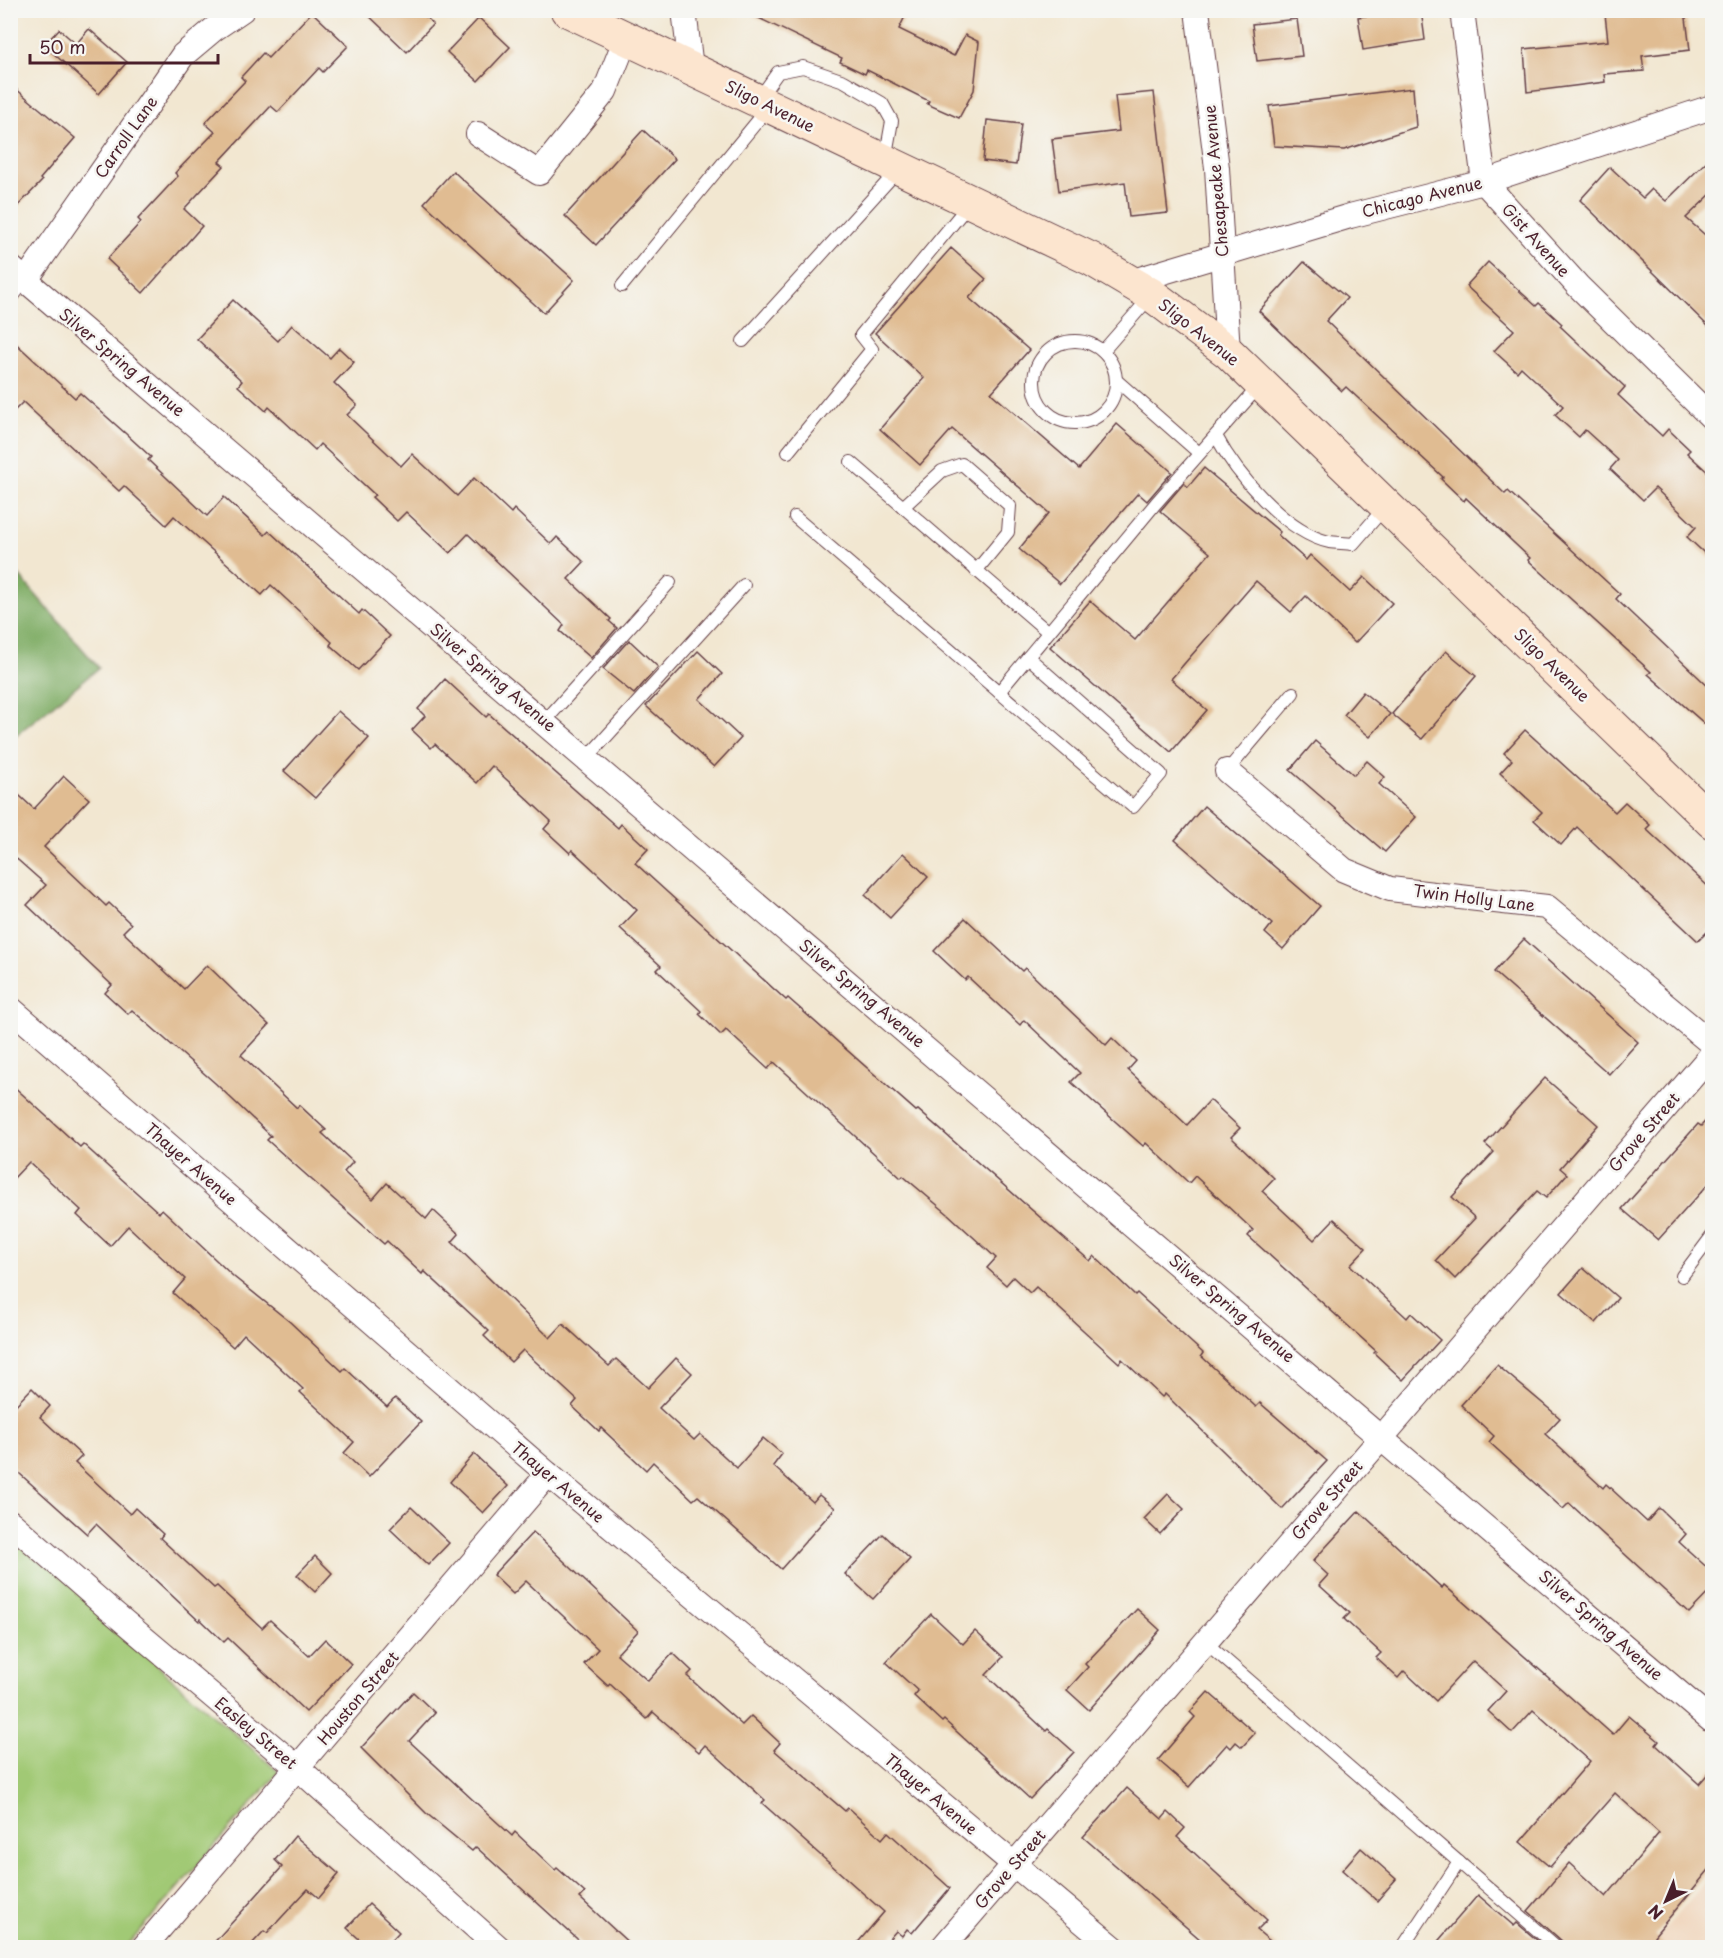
<svg xmlns="http://www.w3.org/2000/svg" width="1723" height="1958" font-family="'Playpen Sans',sans-serif">
	<style>
		.built { fill: #f0d5bc }
		.green { fill: #a1c975; stroke: #767450; stroke-width: 1.5 }
		.forest { fill: #80ad66; stroke: #656648; stroke-width: 1.5 }
		.building { fill: #e0bc92 }
		.lines { fill: none; stroke-linecap: round; stroke-linejoin: round }
		.lane-casing { stroke: #633d44; stroke-width: 14 }
		.street-casing { stroke: #633d44; stroke-width: 26 }
		.secondary-casing { stroke: #633d44; stroke-width: 35 }
		.lane { stroke: #fff; stroke-width: 12 }
		.street { stroke: #fff; stroke-width: 24 }
		.secondary { stroke: #fce5cf; stroke-width: 33 }
		.labels { text-anchor: middle; stroke-width: 5; stroke-linejoin: round; paint-order: stroke }
		.street-label { font-size: 16px; fill: #4a1f2b; stroke: #f6f6f2 }
	</style>
	<rect width="100%" height="100%" fill="#f6f6f2"/>
	<filter id="ink" filterUnits="userSpaceOnUse"><feTurbulence type="fractalNoise" baseFrequency=".0167" numOctaves="2"/><feDisplacementMap in="SourceGraphic" scale="12" xChannelSelector="R" yChannelSelector="G"/><feConvolveMatrix kernelMatrix="1 2 1 2 8 2 1 2 1" color-interpolation-filters="sRGB"/></filter>
	<filter id="wash" filterUnits="userSpaceOnUse"><feTurbulence type="fractalNoise" baseFrequency=".008" numOctaves="4" result="noise"/><feDisplacementMap in="SourceGraphic" scale="24" xChannelSelector="R" yChannelSelector="G"/><feGaussianBlur stdDeviation="1.35" result="paint"/><feColorMatrix in="noise" values="0 0 0 0 0 0 0 0 0 0 0 0 0 0 0 0 0 1.4 0 .05"/><feComposite in="paint" operator="in"/></filter>
	<g filter="url(#wash)">
		<rect width="100%" height="100%" fill="#f2e7d1"/>
		<path class="built" d="M1712,1874V1947H1649Z"/>
		<path class="green" d="M10,1531L151,1652L159,1668L279,1772L126,1947H11Z"/>
		<path class="forest" d="M10,565L99,668L11,739H10Z"/>
		<g id="blocks">
			<g class="building">
				<path d="M363,10H419L433,24L407,52Z"/>
				<path d="M742,10H908L899,29L954,56L965,35L979,42L974,90L959,118L927,104L929,101L867,70L865,74L840,62L842,58Z"/>
				<path d="M1405,10H1421L1425,40L1363,50L1358,17Z"/>
				<path d="M1643,10H1685L1690,50L1642,56L1644,71L1604,74L1605,82L1527,92L1524,49L1608,41L1605,14Z"/>
				<path d="M312,12L348,46L323,72L319,68L278,112L271,106L219,162L224,166L184,209L202,226L143,293L107,259L141,222L138,219L178,176L175,173L215,132L205,123L245,81L241,77L263,53L268,58Z"/>
				<path d="M479,18L510,47L478,81L447,52Z"/>
				<path d="M1297,19L1302,56L1257,61L1252,24Z"/>
				<path d="M59,29L76,44L89,29L127,62L99,94L44,45Z"/>
				<path d="M10,84L75,138L40,179L42,181L10,214Z"/>
				<path d="M1413,88L1416,127L1344,150L1274,146L1269,106Z"/>
				<path d="M1154,92L1168,213L1129,217L1125,182L1059,191L1052,139L1119,131L1115,96Z"/>
				<path d="M987,120L1021,124L1016,165L983,161Z"/>
				<path d="M643,130L675,159L596,245L565,216Z"/>
				<path d="M1713,155V192L1686,218L1713,242V331L1580,200L1610,167L1643,198L1652,189L1666,201Z"/>
				<path d="M453,171L574,280L544,313L424,203Z"/>
				<path d="M951,248L986,279L969,298L1029,350L991,393L1079,469L1117,424L1172,472L1147,501L1138,493L1060,584L1019,549L1049,513L952,429L920,465L880,429L924,378L875,333Z"/>
				<path d="M1304,262L1347,298L1326,321L1505,494L1508,491L1620,594L1616,599L1713,691V731L1648,674L1651,672L1528,560L1530,558L1466,498L1464,501L1441,479L1443,477L1384,422L1346,387L1342,391L1259,311Z"/>
				<path d="M1488,262L1536,306L1539,303L1562,324L1560,326L1625,387L1618,395L1662,436L1668,429L1690,450L1687,453L1713,477V561L1687,537L1696,527L1655,488L1643,500L1610,469L1618,460L1585,430L1579,437L1555,415L1563,406L1521,367L1517,372L1494,351L1514,330L1466,286Z"/>
				<path d="M233,300L278,341L292,325L330,358L339,348L354,362L334,383L357,405L347,415L401,466L412,454L457,496L474,478L511,513L514,509L551,544L557,537L584,562L568,579L611,619L609,621L617,628L591,658L560,631L564,625L468,534L450,553L406,512L397,521L372,497L375,495L320,444L315,450L269,407L266,411L238,386L242,381L197,339Z"/>
				<path d="M10,338L75,398L80,393L125,433L151,457L148,460L207,516L224,497L265,535L269,531L359,614L362,610L390,636L358,670L330,645L332,642L271,585L262,595L174,516L166,525L124,486L119,491L23,402L10,415Z"/>
				<path d="M1204,468L1280,532L1278,535L1306,560L1310,555L1350,592L1364,577L1392,603L1355,643L1306,596L1291,612L1256,581L1171,679L1207,710L1171,752L1050,647L1090,601L1135,640L1210,553L1160,511L1184,483L1188,487Z"/>
				<path d="M629,640L658,667L634,694L603,669Z"/>
				<path d="M698,651L722,674L699,699L741,738L714,767L646,706Z"/>
				<path d="M1446,651L1476,676L1422,739L1392,714Z"/>
				<path d="M445,679L486,717L489,714L618,828L621,824L648,849L635,863L786,1000L788,998L916,1111L918,1110L1090,1261L1094,1256L1135,1295L1137,1293L1203,1353L1201,1356L1256,1407L1260,1403L1327,1461L1282,1509L1165,1394L1162,1397L1122,1359L1119,1363L1036,1287L1030,1293L1013,1277L1006,1285L987,1268L996,1258L948,1214L903,1176L901,1178L774,1062L768,1069L726,1030L721,1035L699,1014L701,1011L657,970L661,966L620,928L637,910L572,850L570,853L544,829L551,821L492,766L477,783L435,744L431,748L412,730L425,716L418,709Z"/>
				<path d="M1363,692L1390,714L1370,737L1344,715Z"/>
				<path d="M338,711L369,738L315,798L284,771Z"/>
				<path d="M1525,730L1615,812L1625,802L1650,825L1646,829L1713,891V926L1698,941L1577,827L1561,845L1534,820L1542,812L1500,773L1512,760L1504,753Z"/>
				<path d="M1315,741L1354,775L1367,761L1385,777L1379,784L1416,817L1385,852L1290,770Z"/>
				<path d="M64,776L89,799L44,847L106,906L109,903L131,924L123,932L184,989L207,965L269,1025L241,1055L297,1108L299,1105L326,1130L322,1133L353,1162L344,1172L373,1199L387,1183L426,1219L433,1210L459,1234L452,1242L550,1338L563,1324L609,1366L616,1359L648,1388L676,1358L692,1373L659,1408L694,1440L700,1434L737,1468L763,1438L782,1454L773,1466L813,1502L819,1495L835,1508L781,1569L698,1496L693,1500L653,1462L646,1470L601,1428L599,1431L572,1406L577,1400L523,1350L511,1362L484,1336L489,1331L424,1271L422,1274L387,1241L384,1244L267,1140L271,1136L215,1083L132,1010L128,1014L105,993L112,985L27,905L46,885L10,853V787L34,809Z"/>
				<path d="M1204,806L1320,906L1283,949L1265,933L1272,924L1175,840Z"/>
				<path d="M903,853L928,877L890,918L865,895Z"/>
				<path d="M965,918L1022,971L1025,968L1106,1045L1112,1038L1136,1061L1128,1070L1187,1125L1210,1100L1240,1128L1231,1137L1274,1178L1262,1191L1314,1240L1334,1219L1366,1248L1350,1265L1407,1318L1411,1313L1440,1340L1403,1380L1374,1353L1376,1351L1248,1236L1253,1230L1195,1176L1189,1183L1146,1143L1143,1146L1071,1082L1080,1073L1024,1020L1020,1025L968,977L965,980L934,951Z"/>
				<path d="M1524,939L1638,1042L1609,1074L1494,972Z"/>
				<path d="M1545,1078L1598,1125L1560,1168L1567,1174L1546,1198L1537,1191L1455,1279L1436,1260L1475,1218L1452,1197L1494,1152L1485,1144Z"/>
				<path d="M10,1083L80,1147L83,1144L159,1213L162,1209L234,1277L290,1322L342,1371L345,1368L387,1407L395,1398L421,1422L369,1477L344,1453L354,1442L300,1392L303,1389L244,1334L233,1347L173,1293L185,1279L128,1226L110,1246L77,1215L81,1210L29,1162L10,1182Z"/>
				<path d="M1713,1113V1179L1658,1240L1622,1209L1698,1124L1701,1126Z"/>
				<path d="M1583,1268L1618,1298L1596,1323L1561,1293Z"/>
				<path d="M1497,1365L1560,1418L1545,1434L1603,1488L1606,1484L1647,1522L1659,1508L1686,1534L1679,1542L1713,1573V1588L1689,1613L1569,1503L1563,1509L1489,1442L1494,1436L1461,1405Z"/>
				<path d="M32,1388L50,1406L40,1417L82,1456L75,1463L130,1514L135,1508L163,1534L160,1538L214,1588L217,1586L262,1628L270,1620L309,1656L325,1639L351,1664L306,1712L228,1638L224,1642L200,1619L199,1621L96,1524L87,1534L10,1465V1411Z"/>
				<path d="M474,1454L508,1486L483,1513L450,1482Z"/>
				<path d="M1168,1494L1184,1509L1160,1534L1144,1519Z"/>
				<path d="M411,1507L449,1543L428,1565L390,1529Z"/>
				<path d="M1359,1511L1442,1588L1444,1585L1613,1735L1629,1716L1659,1741L1656,1745L1699,1784L1713,1768V1865L1654,1936L1667,1947H1566L1563,1942L1528,1911L1569,1863L1606,1897L1659,1833L1615,1793L1550,1867L1520,1842L1590,1761L1533,1710L1512,1733L1488,1711L1506,1691L1473,1661L1436,1701L1404,1671L1398,1678L1376,1658L1381,1653L1344,1619L1350,1613L1319,1585L1328,1575L1313,1561Z"/>
				<path d="M533,1532L638,1631L617,1654L648,1681L673,1653L692,1671L687,1676L742,1725L751,1716L780,1743L774,1750L845,1811L848,1808L882,1839L888,1832L950,1888L912,1933L907,1929L902,1936L896,1931L882,1947H854L884,1912L762,1803L765,1800L705,1745L699,1752L653,1712L647,1719L610,1684L608,1686L584,1664L598,1649L526,1581L513,1594L493,1575Z"/>
				<path d="M883,1534L910,1559L873,1599L845,1574Z"/>
				<path d="M315,1556L332,1573L315,1592L297,1575Z"/>
				<path d="M1137,1609L1160,1630L1089,1710L1067,1690L1088,1667L1085,1664Z"/>
				<path d="M931,1614L963,1644L975,1631L1003,1657L986,1675L1046,1731L1048,1729L1074,1752L1030,1799L944,1720L942,1722L914,1696L918,1691L886,1662Z"/>
				<path d="M413,1692L435,1713L409,1741L512,1836L515,1832L555,1870L557,1868L585,1893L580,1898L633,1947H586L476,1847L472,1851L426,1813L361,1748Z"/>
				<path d="M1208,1692L1255,1733L1242,1747L1236,1742L1231,1748L1227,1744L1189,1787L1158,1760L1195,1717L1190,1712Z"/>
				<path d="M1127,1788L1162,1819L1168,1812L1185,1828L1177,1837L1267,1920L1257,1930L1277,1947H1209L1083,1837Z"/>
				<path d="M295,1836L339,1874L319,1898L308,1889L267,1933L264,1931L249,1947H210L282,1867L275,1860Z"/>
				<path d="M1361,1848L1396,1879L1377,1901L1342,1870Z"/>
				<path d="M1478,1895L1514,1926L1517,1923L1545,1947H1433Z"/>
				<path d="M369,1904L399,1932L385,1947H368L347,1928Z"/>
			</g>
		</g>
	</g>
	<g filter="url(#ink)">
		<use href="#blocks" fill-opacity="0" stroke="#633d44" stroke-width="1.5"/>
		<g class="lines">
			<defs>
				<g id="lane">
					<path d="M758,100L778,72L803,67L844,81L882,103L892,121L885,160"/>
					<path d="M622,286L769,107"/>
					<path d="M10,300L26,280"/>
					<circle cx="1075" cy="382" r="41"/>
					<path d="M743,341L899,169"/>
					<path d="M1103,351L1151,296"/>
					<path d="M1116,380L1199,453"/>
					<path d="M1216,436C1236,474 1285,532 1329,542C1337,543 1345,543 1353,544L1386,506"/>
					<path d="M788,452L872,349L861,335L970,203"/>
					<path d="M851,462L1048,632"/>
					<path d="M903,507L942,471L962,464L1010,506L1008,532L976,571"/>
					<path d="M795,517L1133,807L1161,774L1028,657"/>
					<path d="M999,692L1156,503L1260,385"/>
					<path d="M545,721L670,582"/>
					<path d="M587,758L744,585"/>
					<path d="M1227,771L1293,693"/>
					<path d="M1682,1276L1712,1236"/>
					<path d="M1205,1642L1558,1948"/>
					<path d="M1402,1948L1459,1862"/>
				</g>
				<g id="street">
					<path d="M684,10L691,68"/>
					<path d="M1197,10L1217,168L1228,352"/>
					<path d="M1462,10L1484,182L1578,286L1712,418"/>
					<path d="M478,134L539,173L605,91L626,38"/>
					<path d="M10,267L1712,1721"/>
					<path d="M26,280L183,55L214,29L242,10"/>
					<path d="M1130,282L1350,216L1484,182L1712,107"/>
					<path d="M1227,771L1344,870L1390,889L1547,907L1712,1044"/>
					<path d="M10,1008L548,1474L1114,1948"/>
					<path d="M10,1522L108,1608L298,1768L499,1948"/>
					<path d="M143,1948L548,1474"/>
					<path d="M942,1948L1712,1054"/>
				</g>
				<path id="secondary" d="M567,10L1091,259L1152,295L1228,352L1712,822"/>
			</defs>
			<use href="#lane" class="lane-casing"/>
			<use href="#street" class="street-casing"/>
			<use href="#secondary" class="secondary-casing"/>
			<use href="#lane" class="lane"/>
			<use href="#street" class="street"/>
			<use href="#secondary" class="secondary"/>
		</g>
	</g>
	<g class="labels">
		<g class="street-label">
			<text transform="translate(770 106) rotate(26)" y="6">Sligo Avenue</text>
			<text transform="translate(126 137) rotate(-55)" y="6">Carroll Lane</text>
			<text transform="translate(1216 181) rotate(-95)" y="6">Chesapeake Avenue</text>
			<text transform="translate(1422 197) rotate(-14)" y="6">Chicago Avenue</text>
			<text transform="translate(1536 240) rotate(48)" y="6">Gist Avenue</text>
			<text transform="translate(1199 332) rotate(38)" y="6">Sligo Avenue</text>
			<text transform="translate(122 362) rotate(40)" y="6">Silver Spring Avenue</text>
			<text transform="translate(1552 665) rotate(44)" y="6">Sligo Avenue</text>
			<text transform="translate(493 677) rotate(40)" y="6">Silver Spring Avenue</text>
			<text transform="translate(1474 898) rotate(7)" y="6">Twin Holly Lane</text>
			<text transform="translate(862 993) rotate(40)" y="6">Silver Spring Avenue</text>
			<text transform="translate(1644 1132) rotate(-49)" y="6">Grove Street</text>
			<text transform="translate(191 1164) rotate(41)" y="6">Thayer Avenue</text>
			<text transform="translate(1232 1308) rotate(40)" y="6">Silver Spring Avenue</text>
			<text transform="translate(558 1482) rotate(40)" y="6">Thayer Avenue</text>
			<text transform="translate(1327 1500) rotate(-49)" y="6">Grove Street</text>
			<text transform="translate(1601 1625) rotate(41)" y="6">Silver Spring Avenue</text>
			<text transform="translate(358 1698) rotate(-50)" y="6">Houston Street</text>
			<text transform="translate(256 1733) rotate(40)" y="6">Easley Street</text>
			<text transform="translate(931 1794) rotate(40)" y="6">Thayer Avenue</text>
			<text transform="translate(1010 1869) rotate(-49)" y="6">Grove Street</text>
		</g>
	</g>
	<rect width="1723" height="1958" fill="none" stroke="#f6f6f2" stroke-width="36"/>
	<g transform="translate(1666 1901) rotate(223)" stroke="#f6f6f2" stroke-width="4.5" paint-order="stroke">
	<path d="M0-4.5L10 22L0 15L-10 22Z" fill="#4a1f2b"/>
	<text y="-9" font-size="16" font-weight="bold" text-anchor="middle" fill="#4a1f2b">N</text>
	</g>
	<path d="M30 54v9h188v-9" fill="none" stroke="#4a1f2b" stroke-width="3"/>
	<text x="39" y="54" font-size="18" fill="#4a1f2b" stroke="#f6f6f2" stroke-width="4.5" paint-order="stroke">50 m</text>
</svg>
